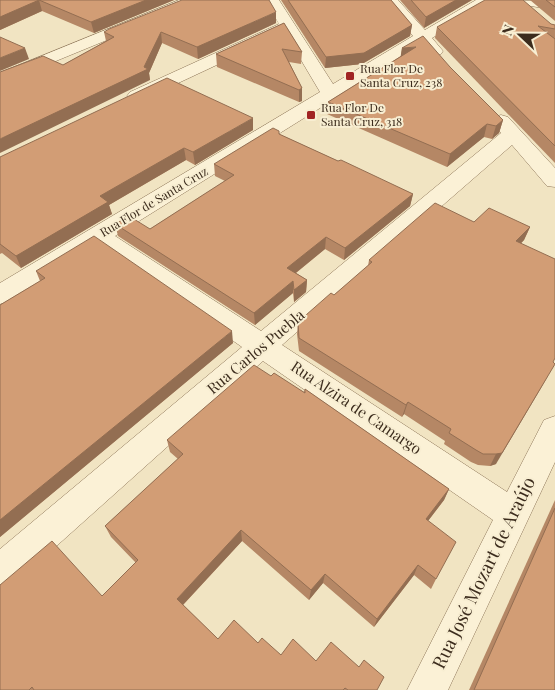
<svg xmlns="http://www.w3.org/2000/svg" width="555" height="690" font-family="'Playfair Display',serif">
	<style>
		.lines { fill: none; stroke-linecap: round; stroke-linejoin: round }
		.minor-casing { stroke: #8d7558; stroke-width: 1 }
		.minor { fill: #fbf1d6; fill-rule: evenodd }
		.wall { fill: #b58765 }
		.shaded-wall { fill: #936e52 }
		.building { fill: #d29d75; stroke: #936e52 }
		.poi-dot { fill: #a12423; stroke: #f8eed2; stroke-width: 2 }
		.labels { text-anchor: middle; stroke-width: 4; stroke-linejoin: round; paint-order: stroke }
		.far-poi-label { font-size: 12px; fill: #3c2c1d; stroke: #f8eed2; text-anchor: start }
		.far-street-label { font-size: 12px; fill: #3c2c1d; stroke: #f8eed2 }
		.street-label { font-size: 15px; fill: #3c2c1d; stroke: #f8eed2 }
		.near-street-label { font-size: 18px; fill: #3c2c1d; stroke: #f8eed2 }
	</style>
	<rect width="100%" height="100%" fill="#f1e4c2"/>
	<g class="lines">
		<defs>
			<g id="minor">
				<path d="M179,0H199L197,3L0,84V73Z"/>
				<path d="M265,0H279L333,84L413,36L383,0H398L425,30L476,0H494L492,3L432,38L443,51L441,54H429L421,45L115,236L261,331L501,133L491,121L494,117L501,115L508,117L555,168V187L547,186L512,145L282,345L507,492L544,420L555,416V462L448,690H407L493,520L263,361L13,585L0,590V549L242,347L98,246L9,301L0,304V283L320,92L285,33L142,100L136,101L130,100L127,96L130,92L279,24Z"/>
				<path d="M512,0L555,2V10L519,4L514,3Z"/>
			</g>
		</defs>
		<use href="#minor" class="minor-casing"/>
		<use href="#minor" class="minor"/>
	</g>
	<g class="wall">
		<path d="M0,0H174L94,33L42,11L0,30Z"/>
		<path d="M281,0H391L412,25L410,36L362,64L325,68Z"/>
		<path d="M400,0H472L424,28Z"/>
		<path d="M530,0H555V21Z"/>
		<path d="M276,23L198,59L162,43L149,73L150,80L63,65L106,41L104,32Z"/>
		<path d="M284,23L302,52L301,64L289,62L302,88V101L299,102L217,67L216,54Z"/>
		<path d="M551,24L555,25V163L435,38L437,27Z"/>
		<path d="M402,48L450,67L503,120L499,133L492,139L484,137L447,167L327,114L328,102L401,56Z"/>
		<path d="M253,130L195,165L186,160L109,205L112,214L21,268L2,253L0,254V157Z"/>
		<path d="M279,134L338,161L413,194L410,206L344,260L325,249L296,273L307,280L306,292L294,302L293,293L255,325L118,236L115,224L150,229L225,181L215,176L214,164Z"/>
		<path d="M474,222L530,227L524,240L521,243L496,464L490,466L478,465L471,462L444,444L445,441L404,414L402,417L299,351L297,334L298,322L334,295L368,266L369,260Z"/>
		<path d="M36,271L233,343L0,537V305L40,281Z"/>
		<path d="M271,376L304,392L305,389L449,489L444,500L428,521L436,579L431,589L414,575L374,627L323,583L309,600L242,541L183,605L218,639L258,643L281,655L316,661L377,690H0L102,596L136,563L111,537L105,526L178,459L170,452L167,440Z"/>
		<path d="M555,500V690H469Z"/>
	</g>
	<g class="shaded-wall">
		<path d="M39,0L42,11L0,30V17Z"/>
		<path d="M146,0H174L94,33L91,22Z"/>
		<path d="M456,0H472L424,28L426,17Z"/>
		<path d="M276,12V23L198,59L197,47Z"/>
		<path d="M412,25L410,36L362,64L325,68L326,57Z"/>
		<path d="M161,32L162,43L149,73L150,80L0,153V139L144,67Z"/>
		<path d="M416,47L400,60L402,48Z"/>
		<path d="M25,48L29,59L0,71V58Z"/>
		<path d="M302,88V101L299,102V90Z"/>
		<path d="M253,118V130L195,165L193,152Z"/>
		<path d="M503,120L499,133L492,139L496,126Z"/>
		<path d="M487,124L484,137L447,167L450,154Z"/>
		<path d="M184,148L186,160L109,205L112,214L21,268L16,256L100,196Z"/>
		<path d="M413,194L410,206L344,260L345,248Z"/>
		<path d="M530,227L524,240L511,254L516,241Z"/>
		<path d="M326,237L325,249L287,280V268Z"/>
		<path d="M307,280L306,292L294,302V290Z"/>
		<path d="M293,281V293L255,325L254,313Z"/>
		<path d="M232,331L233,343L0,537V520Z"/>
		<path d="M548,376L496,464L490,466L496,454Z"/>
		<path d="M408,402L404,414L402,417L406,405Z"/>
		<path d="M449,489L444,500L421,530L426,519Z"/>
		<path d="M241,530L242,541L180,608L177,599Z"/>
		<path d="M418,565L414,575L374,627L377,619Z"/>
		<path d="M325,574L323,583L309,600L311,590Z"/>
	</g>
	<g class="building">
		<path d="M0,0H39L0,17Z"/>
		<path d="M39,0H146L91,22Z"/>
		<path d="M182,0H269L276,12L197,47L161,32L144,67L148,69L0,139V72L43,56L63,65L114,37L104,32L109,29Z"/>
		<path d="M288,0H391L412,25L364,53L326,57Z"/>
		<path d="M411,0H456L426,17Z"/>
		<path d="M485,0H523L551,24L555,25V29L538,26L555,39V146L437,27Z"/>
		<path d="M546,0H555V7Z"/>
		<path d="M284,23L302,52L282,49L302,88L299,90L216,54Z"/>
		<path d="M423,36L450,67L503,120L496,126L487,124L450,154L328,102L416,47L402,48Z"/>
		<path d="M0,37L25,48L0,58Z"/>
		<path d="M167,78L253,118L193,152L184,148L100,196L108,202L16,256L0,244V157Z"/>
		<path d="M273,128L279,131V134L338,161L341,160L413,194L345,248L326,237L287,268L307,280L294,290L293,281L254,313L115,224L129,216L150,229L234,175L214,164Z"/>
		<path d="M435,203L474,222L489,208L530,227L516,241L555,259V358L553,362L555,364L502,453L496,454H483L476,450L449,433L451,429L408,402L406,405L299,338L298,322L331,293L334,295L372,262L369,260Z"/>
		<path d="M94,236L232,331L0,520V305L45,278L36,271Z"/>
		<path d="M254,365L271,376L274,373L305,393V389L449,489L426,519L456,542L436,579L418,565L377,619L325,574L311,590L241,530L177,599L218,639L234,620L258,643L262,638L281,655L293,639L316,661L331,642L359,667L364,660L384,677L377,690H348L345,688L343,690H34L32,687L29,690H0V585L52,541L102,596L138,560L105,526L183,454L167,440Z"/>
		<path d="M555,508V690H474Z"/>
	</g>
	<g class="poi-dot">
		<rect x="345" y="71" width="10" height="10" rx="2.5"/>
		<rect x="306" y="110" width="10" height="10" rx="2.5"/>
	</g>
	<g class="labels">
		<g class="far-poi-label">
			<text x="360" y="73">Rua Flor De<tspan x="360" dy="14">Santa Cruz, 238</tspan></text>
			<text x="321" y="112">Rua Flor De<tspan x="321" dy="14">Santa Cruz, 318</tspan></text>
		</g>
		<g class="far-street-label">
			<text transform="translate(154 202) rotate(-31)" y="4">Rua Flor de Santa Cruz</text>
		</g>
		<g class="street-label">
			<text transform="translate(256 352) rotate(-40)" y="5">Rua Carlos Puebla</text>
			<text transform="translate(356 408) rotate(34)" y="5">Rua Alzira de Camargo</text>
		</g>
		<g class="near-street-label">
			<text transform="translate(484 573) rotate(-64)" y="6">Rua José Mozart de Araújo</text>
		</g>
	</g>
	<g transform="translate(520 35) rotate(292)" stroke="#f8eed2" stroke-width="4" paint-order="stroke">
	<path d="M0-4L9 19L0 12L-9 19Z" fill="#3c2c1d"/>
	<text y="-8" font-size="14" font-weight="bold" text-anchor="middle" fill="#3c2c1d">N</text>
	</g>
</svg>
